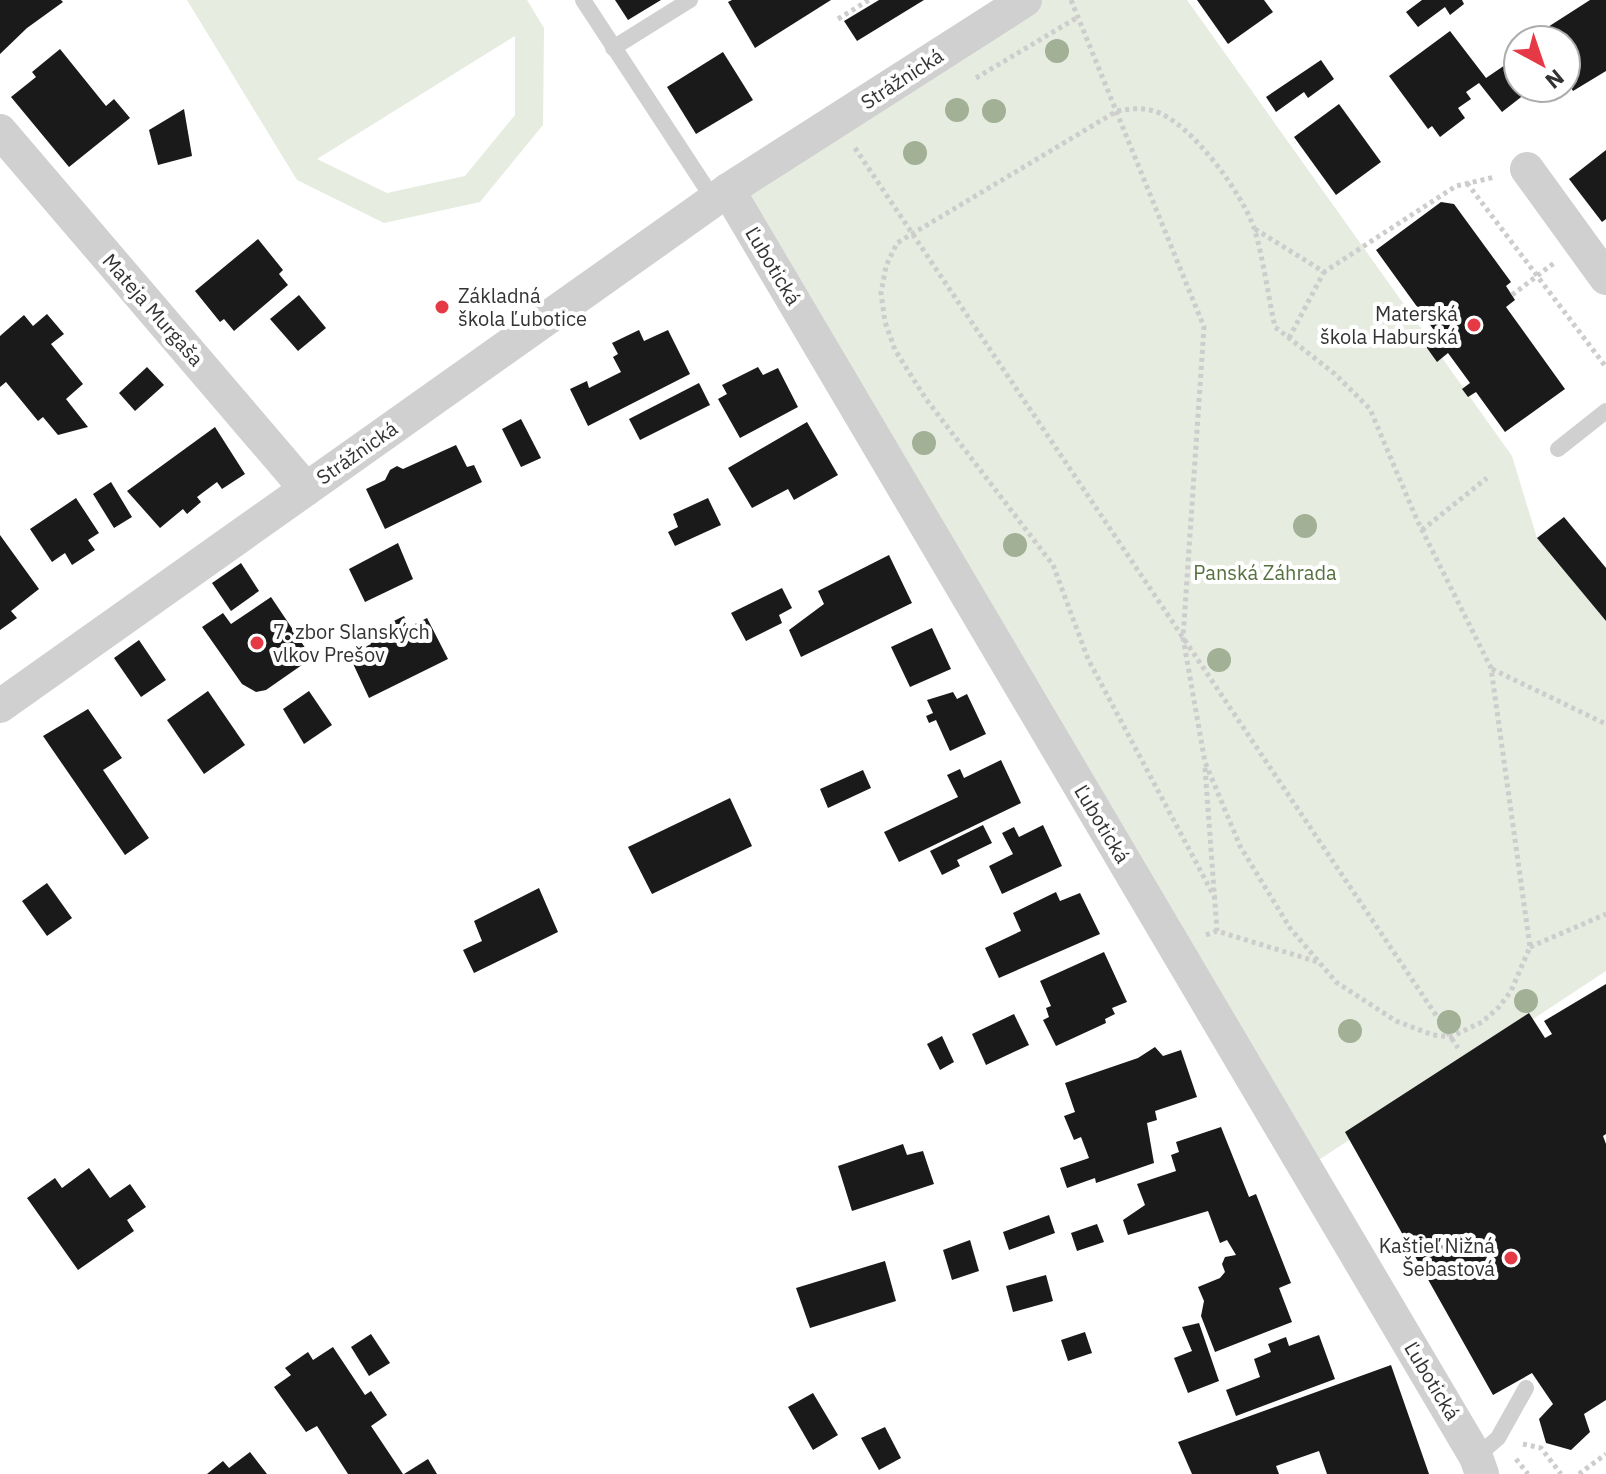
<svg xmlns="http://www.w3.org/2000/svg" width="1606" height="1474" font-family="'IBM Plex Sans',sans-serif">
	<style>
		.green { fill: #e6ecdf; fill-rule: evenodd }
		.building { fill: #1a1a1a }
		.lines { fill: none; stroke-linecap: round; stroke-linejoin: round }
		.path { stroke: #cdcdcd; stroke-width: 5; stroke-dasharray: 4 4; stroke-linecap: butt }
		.service { stroke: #d0d0d0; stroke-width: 16 }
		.minor { stroke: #d0d0d0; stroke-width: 34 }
		.tree { fill: #a2b095 }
		.poi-dot { fill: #e63946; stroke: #fff; stroke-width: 3 }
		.labels { text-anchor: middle; stroke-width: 8; stroke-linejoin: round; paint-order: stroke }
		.street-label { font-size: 20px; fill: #333; stroke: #fff }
		.poi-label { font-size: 20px; fill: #333; stroke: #fff; text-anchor: start }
		.park-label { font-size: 20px; fill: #56703f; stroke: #fff }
	</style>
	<rect width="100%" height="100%" fill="#fff"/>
	<g class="green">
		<path d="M187,0H527L544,28L543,125L480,202L384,223L297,180ZM515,36V115L465,176L387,193L317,159Z"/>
		<path d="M1035,0H1187L1512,456L1537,538L1606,621V971L1302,1171L729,189Z"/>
	</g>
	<g class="building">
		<path d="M0,0H61L63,2L27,28L0,54Z"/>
		<path d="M615,0H661L628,20Z"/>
		<path d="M732,0H831L755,48L728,2Z"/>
		<path d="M879,0H924L857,41L844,21Z"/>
		<path d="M1197,0H1264L1273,12L1228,44Z"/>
		<path d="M1422,0H1462L1464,4L1450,15L1445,7L1418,27L1406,12Z"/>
		<path d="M1590,0H1606V71L1573,91L1566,80V40H1541L1537,34Z"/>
		<path d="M1450,31L1486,78L1508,63L1518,76V88L1529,91L1502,112L1479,83L1466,92L1471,99L1458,108L1465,118L1440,137L1432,126L1428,129L1389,76Z"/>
		<path d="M60,49L106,106L114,99L130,118L69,167L11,97L36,77L32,72Z"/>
		<path d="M723,52L753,100L696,134L667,87Z"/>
		<path d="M1321,60L1334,79L1308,98L1304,92L1276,112L1266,97Z"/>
		<path d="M1339,104L1381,162L1336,195L1294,137Z"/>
		<path d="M184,109L192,156L158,165L149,130Z"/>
		<path d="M1606,150V219L1602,222L1569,179Z"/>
		<path d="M1441,202L1454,204L1511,282L1506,286L1515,300L1506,307L1565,389L1505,432L1476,392L1468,397L1462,389L1470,383L1448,353L1437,362L1427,348L1428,338L1436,333L1376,250Z"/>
		<path d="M258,239L283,270L279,274L288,285L234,331L224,319L220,322L195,291Z"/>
		<path d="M299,295L326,328L298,351L270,319Z"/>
		<path d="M47,314L64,334L51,344L83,384L66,399L88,427L58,435L43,417L38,421L6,382L0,387V336L24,315L33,326Z"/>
		<path d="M639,330L644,341L668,330L690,374L588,426L570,389L587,381L589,388L621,372L613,357L618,354L612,343Z"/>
		<path d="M147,367L164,385L135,411L119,393Z"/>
		<path d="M758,367L763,375L778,368L798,407L740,438L718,399L727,394L722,385Z"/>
		<path d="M699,383L710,405L640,440L629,419Z"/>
		<path d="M521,419L541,458L521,467L502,429Z"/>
		<path d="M807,422L838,475L794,500L788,489L752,508L728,468Z"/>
		<path d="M215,427L245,474L222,489L217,482L197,497L201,502L187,514L183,509L160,528L127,491Z"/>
		<path d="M456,445L467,467L474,465L482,482L385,529L366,489L385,480L390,470L397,466L403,469Z"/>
		<path d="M111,482L132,517L114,528L93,494Z"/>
		<path d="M76,498L99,533L88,540L95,550L72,565L65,553L52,562L30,529Z"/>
		<path d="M708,498L721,525L675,546L668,532L678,527L673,514Z"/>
		<path d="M1564,517L1606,568V621L1537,538Z"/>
		<path d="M0,535L39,589L11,611L17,618L0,630Z"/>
		<path d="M398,543L413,579L365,602L349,569Z"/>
		<path d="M889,555L912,603L801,657L789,630L824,604L818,591Z"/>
		<path d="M241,563L259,591L231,611L212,583Z"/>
		<path d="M782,588L792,608L779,615L782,623L746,641L731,613Z"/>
		<path d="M271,597L312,658L266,690L256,692L242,684L202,627L223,613L231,624Z"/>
		<path d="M404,616L409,627L427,618L448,659L369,698L349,655L371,644L367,634Z"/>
		<path d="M932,628L951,669L910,687L891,647Z"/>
		<path d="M139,640L166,680L141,697L114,658Z"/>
		<path d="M208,691L245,745L204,774L167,720Z"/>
		<path d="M309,691L332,725L304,744L283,709Z"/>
		<path d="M953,692L957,699L967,694L986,734L950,751L936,720L929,723L926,716L933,713L927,700Z"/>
		<path d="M88,709L122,758L103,770L149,838L125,855L43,736Z"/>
		<path d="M1001,760L1021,803L899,862L884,832L958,797L947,775L960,769L964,778Z"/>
		<path d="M863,770L871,788L828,808L820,789Z"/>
		<path d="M730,798L752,846L652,894L628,847Z"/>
		<path d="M983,825L992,843L957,860L960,866L942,875L930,851Z"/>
		<path d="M1043,825L1062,866L1002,894L989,866L1013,854L1002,833L1014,827L1019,837Z"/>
		<path d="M47,883L72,918L47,936L22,901Z"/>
		<path d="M539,888L558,932L474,973L463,950L482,941L474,921Z"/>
		<path d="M1056,892L1060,901L1080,893L1100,934L999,978L985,948L1021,931L1013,913Z"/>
		<path d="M1104,952L1127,1002L1112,1008L1115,1014L1105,1019L1106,1023L1056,1046L1043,1020L1049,1017L1046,1008L1051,1006L1040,981Z"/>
		<path d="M1606,984V1134L1603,1136L1606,1144V1400L1584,1414L1590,1432L1571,1450L1546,1443L1539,1419L1553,1404L1532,1373L1493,1395L1345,1132L1529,1013L1545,1038L1552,1034L1544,1021Z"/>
		<path d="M1014,1014L1029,1045L986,1065L972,1034Z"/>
		<path d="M942,1036L954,1062L940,1070L927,1044Z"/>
		<path d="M1155,1047L1163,1056L1181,1050L1197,1097L1155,1111L1157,1120L1147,1123L1154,1163L1096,1183L1095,1178L1067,1188L1060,1168L1089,1158L1081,1137L1074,1140L1064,1116L1075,1112L1065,1083L1138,1058Z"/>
		<path d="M1221,1127L1249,1197L1256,1194L1291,1283L1279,1288L1292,1322L1215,1352L1201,1316L1204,1301L1198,1287L1220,1278L1225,1272L1222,1264L1225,1257L1236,1255L1227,1240L1220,1243L1208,1211L1128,1235L1123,1220L1145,1205L1137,1184L1176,1171L1171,1155L1179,1152L1176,1142Z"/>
		<path d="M903,1144L907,1155L923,1151L934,1184L852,1211L838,1166Z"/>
		<path d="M89,1168L110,1198L130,1184L146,1207L127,1220L134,1231L78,1270L27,1198L55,1178L62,1188Z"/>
		<path d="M1049,1215L1055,1233L1009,1250L1003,1232Z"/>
		<path d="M1097,1224L1104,1242L1077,1251L1071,1233Z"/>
		<path d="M970,1240L979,1271L952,1280L943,1250Z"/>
		<path d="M885,1261L896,1301L810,1328L796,1288Z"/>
		<path d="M1046,1275L1053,1301L1013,1312L1006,1286Z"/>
		<path d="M1199,1323L1219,1381L1188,1393L1174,1358L1192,1351L1182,1327Z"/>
		<path d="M1085,1332L1092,1353L1068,1361L1061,1340Z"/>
		<path d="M371,1334L390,1363L369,1376L351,1347Z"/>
		<path d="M1319,1335L1335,1379L1236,1416L1226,1390L1260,1377L1254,1359L1271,1352L1268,1344L1286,1337L1289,1346Z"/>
		<path d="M333,1347L365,1395L371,1391L387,1415L371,1426L403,1474H348L317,1426L306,1432L274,1387L291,1375L285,1368L308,1352L313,1360Z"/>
		<path d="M1391,1365L1429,1474H1327L1319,1451L1276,1466L1279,1474H1192L1178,1442Z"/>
		<path d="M813,1393L838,1435L813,1450L788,1407Z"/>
		<path d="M885,1427L901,1458L879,1470L861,1438Z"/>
		<path d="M250,1452L267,1474H207L223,1461L229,1468Z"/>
		<path d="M428,1459L437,1474H404Z"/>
	</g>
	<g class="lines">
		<g class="path">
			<path d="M1071,0L1204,327L1183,638L1205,762L1240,846L1290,928L1336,982L1396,1021L1433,1035L1451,1037L1482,1022L1499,1007L1511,991L1530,947L1491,668L1417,520L1370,409L1335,374L1275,327C1268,296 1264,262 1255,231C1244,195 1190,121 1154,111C1141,107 1129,109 1117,111L897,243L886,266L881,293L885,322L895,350L926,399L1053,565L1088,659L1215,898"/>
			<path d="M838,19L869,0"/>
			<path d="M976,78L1078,17"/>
			<path d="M855,148L1458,1048"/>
			<path d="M1467,183L1606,367"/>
			<path d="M1255,229L1324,272L1456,186L1495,177"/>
			<path d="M1512,295L1554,263"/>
			<path d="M1289,338L1324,272"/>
			<path d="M1422,530L1487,478"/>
			<path d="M1492,669L1606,724"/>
			<path d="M1205,768L1217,931"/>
			<path d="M1206,935L1217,931L1318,962"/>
			<path d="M1530,947L1606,914"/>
			<path d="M1523,1444L1541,1448L1561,1474"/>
			<path d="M1516,1459L1528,1474"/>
			<path d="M1579,1474L1606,1454"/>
		</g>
		<g class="service">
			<path d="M583,0L714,200"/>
			<path d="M613,48L690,0"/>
			<path d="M1558,449L1606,411"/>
			<path d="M1476,1457L1498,1438L1526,1388"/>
		</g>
		<g class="minor">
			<path d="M0,131L306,489"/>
			<path d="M1527,169L1606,278"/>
			<path d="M728,190L1476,1457L1482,1474"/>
			<path d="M0,706L728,190L1025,0"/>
		</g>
	</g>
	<g class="tree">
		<circle cx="1057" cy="51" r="12"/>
		<circle cx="957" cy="110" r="12"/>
		<circle cx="994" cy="111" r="12"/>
		<circle cx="915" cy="153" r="12"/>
		<circle cx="924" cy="443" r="12"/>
		<circle cx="1305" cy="526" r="12"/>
		<circle cx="1015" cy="545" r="12"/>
		<circle cx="1219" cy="660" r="12"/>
		<circle cx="1526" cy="1001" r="12"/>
		<circle cx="1449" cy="1022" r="12"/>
		<circle cx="1350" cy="1031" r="12"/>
	</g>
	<g class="poi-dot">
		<circle cx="442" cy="307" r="8"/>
		<circle cx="1474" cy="325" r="8"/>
		<circle cx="257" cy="643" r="8"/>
		<circle cx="1511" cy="1258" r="8"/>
	</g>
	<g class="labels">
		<g class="street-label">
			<text transform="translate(902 79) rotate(-33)" y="7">Strážnická</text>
			<text transform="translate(773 266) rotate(59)" y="7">Ľubotická</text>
			<text transform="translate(153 310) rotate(49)" y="7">Mateja Murgaša</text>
			<text transform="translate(357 453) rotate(-35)" y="7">Strážnická</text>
			<text transform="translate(1102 824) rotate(59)" y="7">Ľubotická</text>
			<text transform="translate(1432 1381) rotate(59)" y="7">Ľubotická</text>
		</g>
		<g class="poi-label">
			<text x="458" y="303">Základná<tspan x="458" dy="23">škola Ľubotice</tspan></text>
			<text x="1458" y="321" text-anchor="end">Materská<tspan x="1458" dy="23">škola Haburská</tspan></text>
			<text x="273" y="639">7. zbor Slanských<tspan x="273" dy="23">vlkov Prešov</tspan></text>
			<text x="1495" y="1253" text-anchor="end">Kaštieľ Nižná<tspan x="1495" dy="23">Šebastová</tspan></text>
		</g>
		<g class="park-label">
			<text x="1265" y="580">Panská Záhrada</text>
		</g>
	</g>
	<g transform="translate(1542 64) rotate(140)"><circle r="38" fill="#ffffff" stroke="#adadad" stroke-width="2"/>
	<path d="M0-6L14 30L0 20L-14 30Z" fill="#e63946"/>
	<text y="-12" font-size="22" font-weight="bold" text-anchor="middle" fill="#333333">N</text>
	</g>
</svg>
